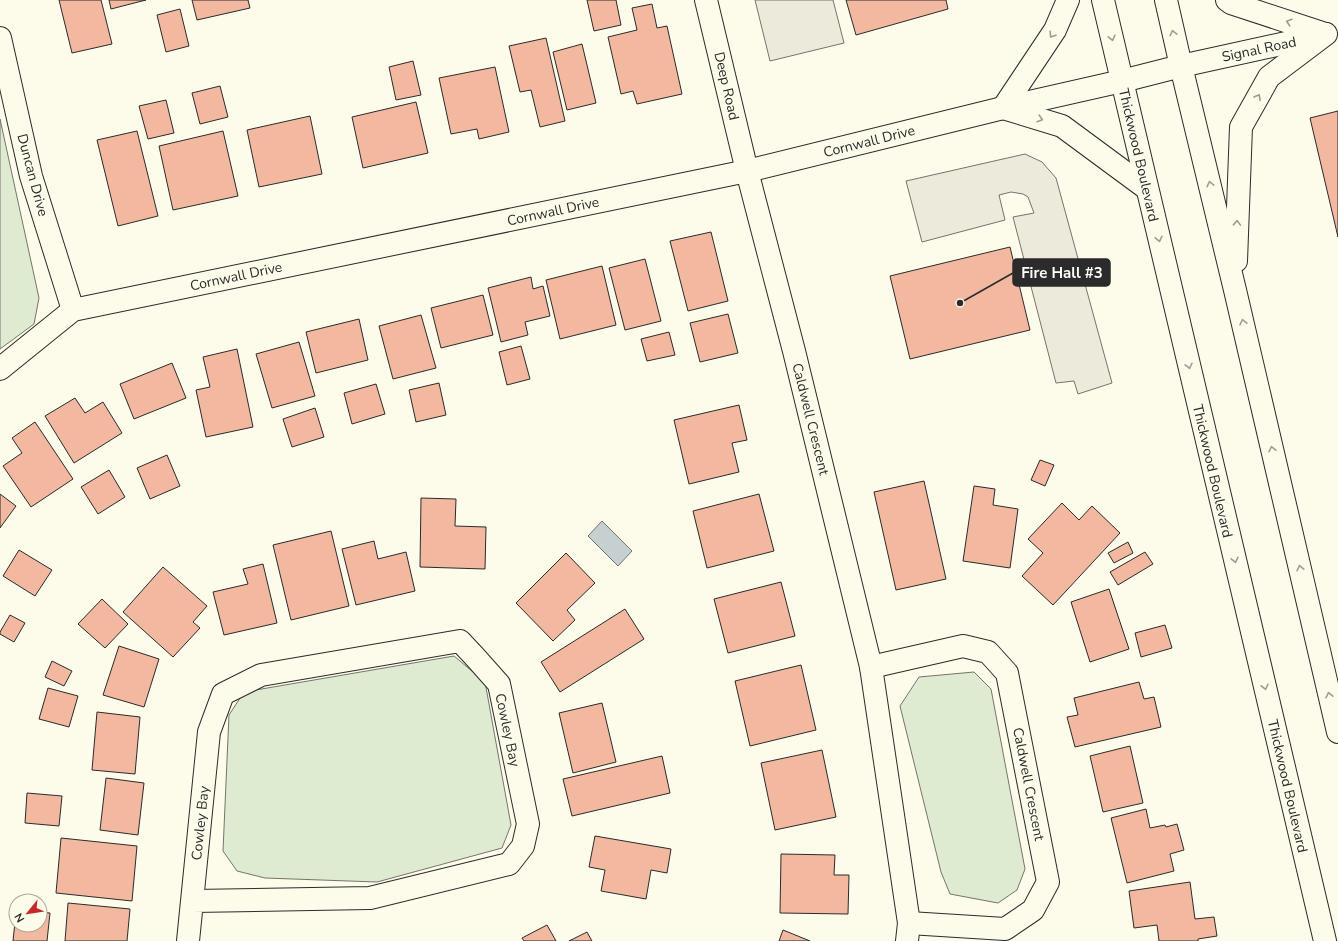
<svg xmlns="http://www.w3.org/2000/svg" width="1338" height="941" font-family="'Nunito Sans',sans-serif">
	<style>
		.green { fill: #deebd1; stroke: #74746e }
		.parking { fill: #eceadb; stroke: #74746e }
		.water { fill: #c7d0d0; stroke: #74746e }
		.building { fill: #f2b8a0; stroke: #2b2b2b }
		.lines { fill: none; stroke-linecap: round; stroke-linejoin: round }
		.street-casing { stroke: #2b2b2b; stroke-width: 24 }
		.secondary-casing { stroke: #2b2b2b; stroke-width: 24 }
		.street { stroke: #fdfbea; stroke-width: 22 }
		.secondary { stroke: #fdfbea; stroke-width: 22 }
		.oneway { stroke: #9e9d94 }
		.labels { text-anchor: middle; stroke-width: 3; stroke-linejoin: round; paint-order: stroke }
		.street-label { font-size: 14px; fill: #2b2b2b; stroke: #fdfbea }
		.leader { fill: none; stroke: #2b2b2b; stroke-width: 1.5 }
		.callout-dot { fill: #2b2b2b; stroke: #fdfbea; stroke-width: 1.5 }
		.callout { fill: #2b2b2b; stroke: #2b2b2b; stroke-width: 1.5 }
		.callout-label { font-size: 15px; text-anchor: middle; font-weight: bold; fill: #fff }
	</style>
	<rect width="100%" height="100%" fill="#fdfbea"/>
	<g class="green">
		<path d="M0,119L39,298L34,324L0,349Z"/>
		<path d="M454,656L485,682L511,825L502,848L377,882L265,878L237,871L223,851L229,715L244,692Z"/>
		<path d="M974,672L991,689L1025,869L1017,890L998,903L950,894L941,872L900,706L919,677Z"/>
	</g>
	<g class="parking">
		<path d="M755,0H833L844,43L770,61Z"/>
		<path d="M1025,154L1042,162L1056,178L1112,383L1078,394L1074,381L1056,383L1013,217L1034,213L1028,197L1023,194L1011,192L999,195L1005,220L922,242L906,181Z"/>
	</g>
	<path class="water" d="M602,521L632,551L618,566L588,536Z"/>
	<g class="building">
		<path d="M59,0H101L112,44L72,53Z"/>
		<path d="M109,0H146L111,9Z"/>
		<path d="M192,0H248L250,8L197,20Z"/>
		<path d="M587,0H616L621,25L594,31Z"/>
		<path d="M846,0H946L948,9L856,35Z"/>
		<path d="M652,4L657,28L667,26L682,94L637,104L633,91L621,94L608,37L637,30L632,8Z"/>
		<path d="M180,9L189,46L166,52L157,15Z"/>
		<path d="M546,38L565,121L540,127L531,90L520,92L509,46Z"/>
		<path d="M582,44L596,103L567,110L553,52Z"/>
		<path d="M413,61L421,95L396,100L389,67Z"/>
		<path d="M495,67L509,132L479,139L477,129L451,134L439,78Z"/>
		<path d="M220,86L228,117L200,124L192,93Z"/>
		<path d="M166,100L174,133L148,139L139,106Z"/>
		<path d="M416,102L428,153L363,168L352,117Z"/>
		<path d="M1338,111V237L1310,118Z"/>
		<path d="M310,116L322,174L259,187L247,130Z"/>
		<path d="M137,131L158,216L118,226L97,140Z"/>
		<path d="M223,131L238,196L173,210L159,146Z"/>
		<path d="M711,232L728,301L688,311L670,241Z"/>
		<path d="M1010,247L1030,330L910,359L890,276Z"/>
		<path d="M645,259L661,321L625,330L609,268Z"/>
		<path d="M602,266L616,325L560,339L546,280Z"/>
		<path d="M531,277L533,289L543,286L550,316L525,322L528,335L501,342L488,288Z"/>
		<path d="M483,295L493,335L441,348L431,308Z"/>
		<path d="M728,314L738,353L700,362L690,323Z"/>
		<path d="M421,315L436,368L393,379L379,326Z"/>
		<path d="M359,319L368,360L316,373L306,332Z"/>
		<path d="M669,332L675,355L647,361L641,339Z"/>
		<path d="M299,342L315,396L272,408L256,354Z"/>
		<path d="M521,346L530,379L507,385L499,352Z"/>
		<path d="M237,349L253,427L206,437L196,390L210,387L203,357Z"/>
		<path d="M172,363L186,398L134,419L120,384Z"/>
		<path d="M439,383L446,415L416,422L409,390Z"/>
		<path d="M376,384L385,414L352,424L344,393Z"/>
		<path d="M75,398L85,413L103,402L122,433L74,463L45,416Z"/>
		<path d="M739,405L747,440L732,443L739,472L689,484L674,420Z"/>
		<path d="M315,408L324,437L292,447L283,419Z"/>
		<path d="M35,422L73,479L31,507L3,466L22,453L12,438Z"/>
		<path d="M167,455L180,486L150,499L137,468Z"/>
		<path d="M1040,460L1054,465L1045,486L1031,480Z"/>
		<path d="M109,470L125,497L98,514L81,487Z"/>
		<path d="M924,481L946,579L896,590L874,492Z"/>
		<path d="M974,486L995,489L993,505L1018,509L1010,568L963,561Z"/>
		<path d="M0,494L16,506L0,528Z"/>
		<path d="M759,494L774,551L707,568L693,511Z"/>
		<path d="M421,498L456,499L455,526L486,527L485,569L420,567Z"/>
		<path d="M1062,503L1079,520L1092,506L1120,533L1053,605L1022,576L1043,553L1028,539Z"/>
		<path d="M331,531L349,606L291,620L273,545Z"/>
		<path d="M374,541L378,559L406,552L415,591L356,605L342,549Z"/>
		<path d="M1128,542L1133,553L1114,563L1108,553Z"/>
		<path d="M19,550L52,570L35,596L3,576Z"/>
		<path d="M1145,552L1153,564L1118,585L1110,572Z"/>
		<path d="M566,553L595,583L567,610L575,620L553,641L516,603Z"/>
		<path d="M263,564L277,623L224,635L213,592L248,584L243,569Z"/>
		<path d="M163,567L207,606L193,622L200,628L173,657L123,612Z"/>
		<path d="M781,582L795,636L728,653L714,599Z"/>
		<path d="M1109,589L1129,649L1090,662L1071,602Z"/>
		<path d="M102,599L128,624L105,648L78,624Z"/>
		<path d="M625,609L644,639L560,692L541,662Z"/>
		<path d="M10,615L25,623L14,642L0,634V632Z"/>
		<path d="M1165,625L1172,648L1141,657L1135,633Z"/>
		<path d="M119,646L159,659L144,707L103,695Z"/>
		<path d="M52,661L72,671L64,686L45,677Z"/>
		<path d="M801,665L816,730L750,746L735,681Z"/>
		<path d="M1139,682L1144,699L1154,697L1161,727L1075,747L1067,717L1078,715L1074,698Z"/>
		<path d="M48,688L78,696L69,727L39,719Z"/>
		<path d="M602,703L616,762L573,773L559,713Z"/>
		<path d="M97,712L140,717L135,774L92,770Z"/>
		<path d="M1130,746L1143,803L1103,812L1090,756Z"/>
		<path d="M822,750L836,817L775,830L761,763Z"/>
		<path d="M662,756L670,793L572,816L563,779Z"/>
		<path d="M106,778L144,783L138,835L100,830Z"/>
		<path d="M27,793L62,796L59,826L25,823Z"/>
		<path d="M1146,809L1150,828L1165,825L1166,827L1177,824L1184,850L1170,854L1174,871L1127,883L1111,818Z"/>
		<path d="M595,836L671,849L667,873L651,870L646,899L601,891L605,870L589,867Z"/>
		<path d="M61,838L137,846L132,901L56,893Z"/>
		<path d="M781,854L835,855L834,875H849L848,914L780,913Z"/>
		<path d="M1190,882L1195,919L1214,917L1217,936L1198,939V941H1159L1157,925L1134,928L1129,891Z"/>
		<path d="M68,903L130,909L127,941H65Z"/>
		<path d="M16,912V925H40V912L50,913L47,941H13Z"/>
		<path d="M547,925L556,941H524L522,938Z"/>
		<path d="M783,930L810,941H779Z"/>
		<path d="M587,932L592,941H569Z"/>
	</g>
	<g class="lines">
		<defs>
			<g id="street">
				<path d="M706,0L747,171L794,351L871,667L909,923L907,941"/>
				<path d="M0,38L31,176L73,310"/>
				<path d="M0,369L73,310L747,171L1003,108L1122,81"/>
				<path d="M871,667L963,646L988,652L1007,673L1048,882L1033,910L1005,929L909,923"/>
				<path d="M188,941L209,732L223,694L261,675L460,641L475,657L499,684L528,824L523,846L509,864L370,898L193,901"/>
			</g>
			<g id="secondary">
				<path d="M1068,0L1055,30L1003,108L1062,126L1146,188"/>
				<path d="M1103,0L1325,941"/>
				<path d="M1166,0L1181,66L1235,290L1338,732"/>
				<path d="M1227,0L1231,3L1325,34"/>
				<path d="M1122,81L1181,66L1318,36"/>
				<path d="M1236,261L1241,127L1269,77L1326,34"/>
			</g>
		</defs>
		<use href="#street" class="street-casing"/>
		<use href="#secondary" class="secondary-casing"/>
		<use href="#street" class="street"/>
		<use href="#secondary" class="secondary"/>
	</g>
	<defs><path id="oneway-chevron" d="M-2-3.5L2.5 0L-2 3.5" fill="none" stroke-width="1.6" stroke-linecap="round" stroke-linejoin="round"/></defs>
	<g class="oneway">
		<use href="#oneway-chevron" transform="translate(1289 22) rotate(-162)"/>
		<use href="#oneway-chevron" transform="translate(1173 33) rotate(-103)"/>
		<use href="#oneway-chevron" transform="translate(1052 35) rotate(123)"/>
		<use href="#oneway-chevron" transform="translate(1112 38) rotate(77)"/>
		<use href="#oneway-chevron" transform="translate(1258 97) rotate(-61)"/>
		<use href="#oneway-chevron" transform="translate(1040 119) rotate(17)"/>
		<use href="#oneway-chevron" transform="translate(1210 184) rotate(-104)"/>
		<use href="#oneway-chevron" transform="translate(1237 223) rotate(-88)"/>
		<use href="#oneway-chevron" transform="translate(1159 239) rotate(77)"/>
		<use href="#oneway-chevron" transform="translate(1243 322) rotate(-103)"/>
		<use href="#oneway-chevron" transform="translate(1189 366) rotate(77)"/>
		<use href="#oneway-chevron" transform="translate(1272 449) rotate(-103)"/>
		<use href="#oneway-chevron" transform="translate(1235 560) rotate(77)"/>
		<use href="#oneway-chevron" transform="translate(1300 568) rotate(-103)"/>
		<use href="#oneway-chevron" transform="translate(1265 687) rotate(77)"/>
		<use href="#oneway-chevron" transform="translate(1329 695) rotate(-103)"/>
	</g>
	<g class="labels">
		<g class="street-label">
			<text transform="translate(1259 49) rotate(-12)" y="5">Signal Road</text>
			<text transform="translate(727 86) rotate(77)" y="5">Deep Road</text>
			<text transform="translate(869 141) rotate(-14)" y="5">Cornwall Drive</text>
			<text transform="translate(1139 155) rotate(77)" y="5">Thickwood Boulevard</text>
			<text transform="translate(33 175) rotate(75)" y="5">Duncan Drive</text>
			<text transform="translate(553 211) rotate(-12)" y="5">Cornwall Drive</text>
			<text transform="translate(236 276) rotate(-12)" y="5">Cornwall Drive</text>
			<text transform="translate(811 419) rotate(76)" y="5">Caldwell Crescent</text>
			<text transform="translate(1213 471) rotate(77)" y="5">Thickwood Boulevard</text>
			<text transform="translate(508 730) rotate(78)" y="5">Cowley Bay</text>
			<text transform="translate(1029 784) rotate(79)" y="5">Caldwell Crescent</text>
			<text transform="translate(1288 786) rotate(77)" y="5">Thickwood Boulevard</text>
			<text transform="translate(200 823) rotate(-84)" y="5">Cowley Bay</text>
		</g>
	</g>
	<path class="leader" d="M960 303L1013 273"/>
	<circle class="callout-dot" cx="960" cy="303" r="4"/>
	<rect class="callout" x="1013" y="259" width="97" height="27" rx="4"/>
	<g class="callout-label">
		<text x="1062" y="278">Fire Hall #3</text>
	</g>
	<g transform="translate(28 913) rotate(240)"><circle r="19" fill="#fdfbea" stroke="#a9a89e"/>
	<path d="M0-3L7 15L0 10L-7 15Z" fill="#c62828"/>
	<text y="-6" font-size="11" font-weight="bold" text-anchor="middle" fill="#2b2b2b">N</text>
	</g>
</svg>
